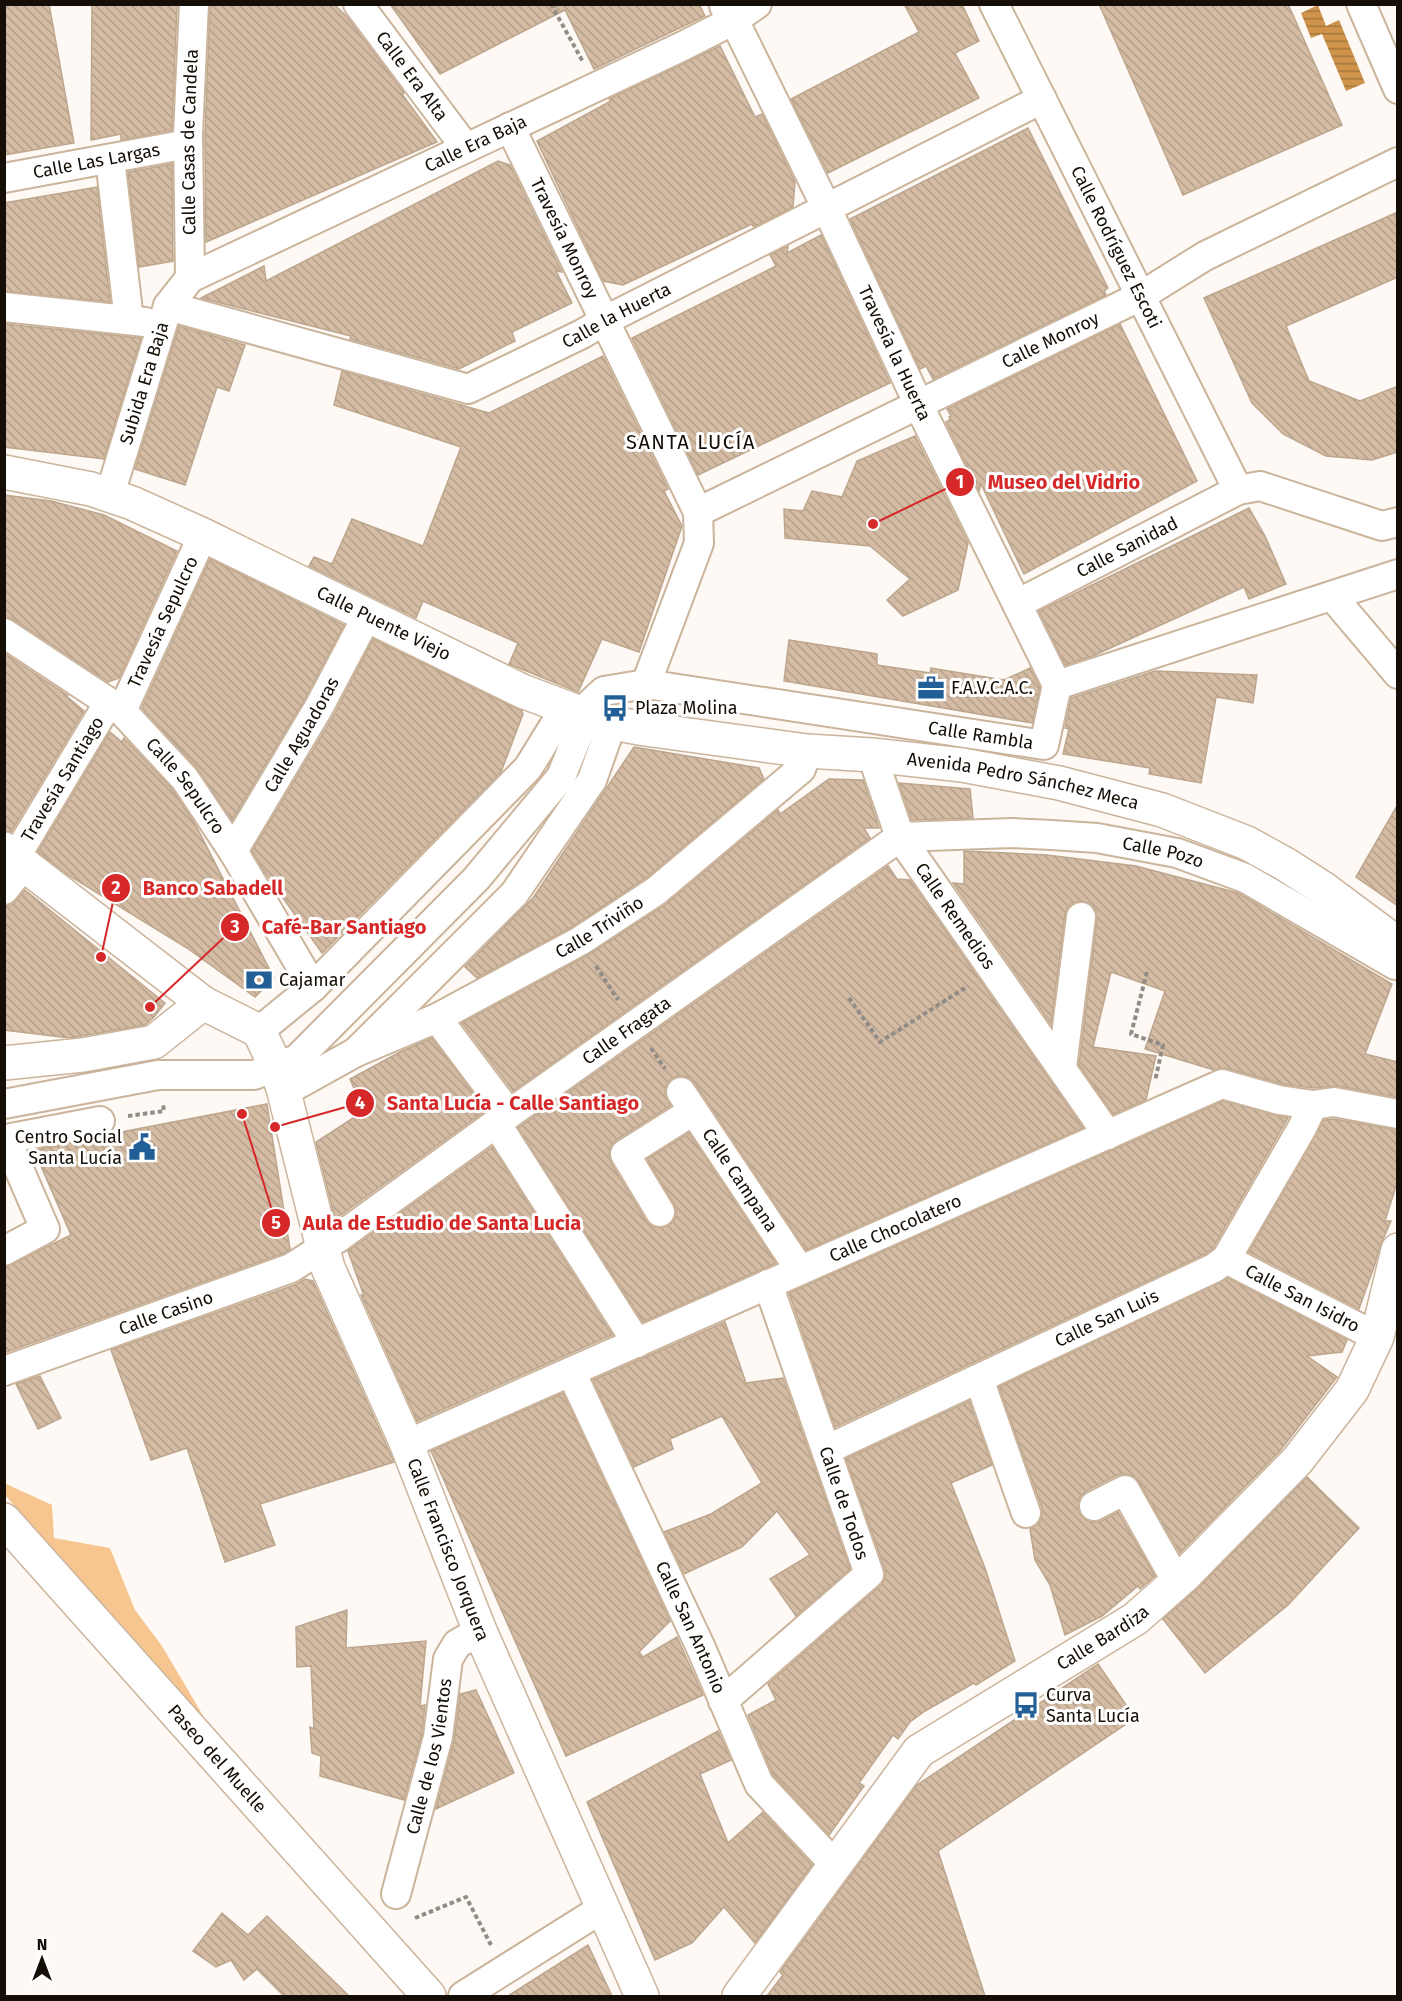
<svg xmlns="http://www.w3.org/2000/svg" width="1402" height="2001" font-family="'Fira Sans',sans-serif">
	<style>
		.green { fill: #f7c58f }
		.water { fill: url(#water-rules) }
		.building { fill: url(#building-back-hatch); stroke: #bda68e; stroke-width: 1.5 }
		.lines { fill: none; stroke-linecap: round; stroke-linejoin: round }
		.street-casing { stroke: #cbb49c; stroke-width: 32 }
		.secondary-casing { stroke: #cbb49c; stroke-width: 36 }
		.path { stroke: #928c86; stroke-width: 4; stroke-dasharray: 4.5 3; stroke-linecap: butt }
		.street { stroke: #fff; stroke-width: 28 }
		.secondary { stroke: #fff; stroke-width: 33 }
		.labels { text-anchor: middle; stroke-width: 6; stroke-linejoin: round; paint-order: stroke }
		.street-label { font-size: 18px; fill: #150e06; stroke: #fff }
		.poi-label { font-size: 18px; fill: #150e06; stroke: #fff; text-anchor: start }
		.neighbourhood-label { font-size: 20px; letter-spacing: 1.5px; fill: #150e06; stroke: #fff }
		.leader { fill: none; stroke: #d62828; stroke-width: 2 }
		.callout-dot { fill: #d62828; stroke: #fff; stroke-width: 2 }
		.mark-label { font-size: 18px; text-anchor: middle; font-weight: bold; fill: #fff }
		.callout-label { font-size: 20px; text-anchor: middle; font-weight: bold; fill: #d62828; stroke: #fff; stroke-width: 6; stroke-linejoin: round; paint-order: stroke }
	</style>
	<defs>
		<pattern id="water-rules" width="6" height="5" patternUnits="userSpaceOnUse" patternTransform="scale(1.5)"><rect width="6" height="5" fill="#cf934c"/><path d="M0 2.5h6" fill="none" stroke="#a7763d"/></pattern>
		<pattern id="building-back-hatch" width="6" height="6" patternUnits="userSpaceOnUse" patternTransform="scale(1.5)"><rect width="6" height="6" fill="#d4bca4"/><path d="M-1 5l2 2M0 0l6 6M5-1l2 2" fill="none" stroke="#b5a08c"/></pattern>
	</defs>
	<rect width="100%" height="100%" fill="#fef9f4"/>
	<path class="green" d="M4,1483L52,1505L54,1538L110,1548L135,1610L162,1646L205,1719L5,1495Z"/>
	<path class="water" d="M1318,5L1326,26L1339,20L1365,83L1346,91L1322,34L1311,38L1301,13Z"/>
	<g class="building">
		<path d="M4,4H49L74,143L4,155Z"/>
		<path d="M92,4H177L172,130L121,140V134L91,140Z"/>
		<path d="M210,4H334L347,17L404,93L402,94L437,142L206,242L205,134Z"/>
		<path d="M390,4H699L705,16L594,69L565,10L440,74Z"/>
		<path d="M904,4H962L979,41L955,53L979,98L828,173L791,99L919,32Z"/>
		<path d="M1099,4H1288L1342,125L1183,195Z"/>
		<path d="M720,46L755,117L762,114L795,182L793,207L754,227L752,224L623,285L603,281L537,141L611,101L609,99Z"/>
		<path d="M1028,128L1108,288L1104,291L1106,295L933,379L926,366L920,369L850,219Z"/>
		<path d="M498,161L510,165L562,272L556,271L572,303L512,332L515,341L459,369L350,339L351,336L201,298L264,266L266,281Z"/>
		<path d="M172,164L173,261L139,267L128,172Z"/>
		<path d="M97,187L110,302L4,291V203Z"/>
		<path d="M1398,212V277L1286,326L1309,381L1360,401L1398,386V452L1372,460L1326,456L1283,434L1252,403L1204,298Z"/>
		<path d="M821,235L890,383L698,475L632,338L776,266L770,255L788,246L787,253Z"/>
		<path d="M4,324L141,338L104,459L4,447Z"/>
		<path d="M1120,324L1197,481L1024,574L981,484L979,491L946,422L950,420L949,417L951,416L947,409Z"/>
		<path d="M179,326L245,345L229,391L217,387L185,485L135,469Z"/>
		<path d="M603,356L668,489L664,491L682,526L639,652L602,639L578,692L509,664L518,643L423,601L416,618L309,566L314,557L332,564L352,519L423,546L461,447L334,405L342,371L489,413Z"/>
		<path d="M915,436L968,543L958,590L903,616L887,600L910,579L870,546L785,538L784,509L803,511L812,491L842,497L857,461Z"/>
		<path d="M4,495L51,501L104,515L177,551L119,678L108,682L13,619L4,617Z"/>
		<path d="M1249,508L1265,536L1286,584L1249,599L1244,587L1095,655L1065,665L1039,611Z"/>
		<path d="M210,559L344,625L305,699L232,820L197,768L142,708Z"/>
		<path d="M373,639L522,711L523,714L501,772L322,953L264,871L252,851L334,715Z"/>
		<path d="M789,640L877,654V665L930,673L931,668L1004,680L1030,668L1040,687L1032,723L784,681Z"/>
		<path d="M4,653L67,695H65L84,711L11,832L4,831Z"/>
		<path d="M1155,671L1257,675L1253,703L1216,697L1201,783L1149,774L1150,768L1063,754L1069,729L1065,728L1071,698Z"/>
		<path d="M110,732L122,742L124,738L172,789L195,824L274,978L255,997L187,948L68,875L38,852Z"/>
		<path d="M634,747L759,768L764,779L646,878L572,927L477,978L465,967L533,898Z"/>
		<path d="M829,779L863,780L879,828H864L870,838L513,1091L462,1023L588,955L665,905L778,810L780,814Z"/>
		<path d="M899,783L970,789L973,818L912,820Z"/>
		<path d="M1398,804V906L1356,877Z"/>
		<path d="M964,851L1047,855L1136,866L1238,893L1392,984L1365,1054L1398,1062V1097L1337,1086L1313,1088L1282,1084L1226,1068L1214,1070L1145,1049L1165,991L1111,972L1093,1047L1156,1056L1146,1100L1113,1114L1079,1065L1097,919L1096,910L1090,904L1082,901L1074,902L1068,907L1065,914L1051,1024L953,883L964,884Z"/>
		<path d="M888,866L897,879L910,880L1083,1128L806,1250L695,1083L688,1077L679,1076L672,1078L667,1084L665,1092L670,1106L616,1140L610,1147L609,1154L611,1163L646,1221L652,1226L660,1228L668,1226L675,1219L676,1211L674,1204L647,1159L689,1133L776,1263L643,1322L518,1128Z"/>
		<path d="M25,890L165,1003L154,1017L145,1025L70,1038L4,1030V906L11,905L16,901Z"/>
		<path d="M432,1038L486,1110L335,1219L316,1142L364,1111L350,1079L400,1052Z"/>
		<path d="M1223,1101L1288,1118L1213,1248L1205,1254L835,1427L789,1293Z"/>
		<path d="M267,1104L290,1249L284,1253L4,1353V1268L71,1235L34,1150L103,1137L111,1134Z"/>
		<path d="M1334,1119L1398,1130V1180L1385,1221H1391L1380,1246L1375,1264L1359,1309L1249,1252L1324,1120Z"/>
		<path d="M492,1147L612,1335L417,1421L361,1295L364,1296L348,1251Z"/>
		<path d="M1228,1278L1347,1340L1342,1352L1307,1356L1337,1377L1280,1451L1180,1553L1139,1482L1133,1476L1125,1474L1117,1475L1086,1491L1080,1497L1078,1506L1080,1514L1086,1520L1094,1522L1101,1521L1118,1512L1155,1576L1140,1589L1138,1586L1102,1616L1065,1635L1050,1585L1035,1560L1030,1529L1039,1523L1042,1515V1508L999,1387Z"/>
		<path d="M305,1279L313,1281L394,1462L260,1504L275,1545L225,1562L187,1448L151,1460L111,1350L297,1284Z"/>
		<path d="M725,1322L746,1383L783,1378L850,1569L796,1616L770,1579L810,1555L777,1511L742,1547L684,1574L664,1532L711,1514L762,1483L722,1416L670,1439L673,1449L634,1467L593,1380Z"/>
		<path d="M40,1376L61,1418L38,1429L16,1384Z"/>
		<path d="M563,1393L670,1621L639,1652L643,1657L677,1637L703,1695L566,1756L431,1451Z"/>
		<path d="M969,1401L992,1465L951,1483L985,1568L1015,1661L976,1685L974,1683L925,1711L910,1722L898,1739L893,1735L859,1783L864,1786L829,1835L773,1775L748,1715L776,1700L768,1684L880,1586L885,1579V1569L846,1459Z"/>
		<path d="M1307,1477L1359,1528L1288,1605L1205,1673L1163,1619L1198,1588Z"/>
		<path d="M347,1610L346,1648L426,1641L420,1706L425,1705L422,1734L404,1800L320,1776L321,1756L312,1753L310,1727L314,1729L311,1666L297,1667L296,1627Z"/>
		<path d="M1098,1664L1135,1718L938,1851L985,1996H767L783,1975L780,1972L917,1785Z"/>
		<path d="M476,1690L514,1773L436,1809L454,1741L460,1694Z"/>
		<path d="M718,1731L731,1760L700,1774L728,1843L763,1812L812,1865L755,1943L724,1907L692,1943L655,1960L587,1802Z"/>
		<path d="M222,1913L248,1935L267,1916L349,1996H284L257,1969L244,1980L231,1960L216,1967L193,1951Z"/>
		<path d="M588,1945L612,1996H508Z"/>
	</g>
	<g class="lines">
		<defs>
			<g id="street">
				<path id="s1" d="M358,4L466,148"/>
				<path id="s2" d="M994,4L1238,490"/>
				<path d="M1361,4L1398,89"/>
				<path id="s3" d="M724,6L734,20L827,209L926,420L1057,685"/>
				<path id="s4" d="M510,127L698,512L699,543L646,684"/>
				<path d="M110,159L129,320"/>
				<path id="s5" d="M4,178L188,144"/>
				<path id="s6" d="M190,278L188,134L194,4"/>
				<path id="s7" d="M168,306L468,389L582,334L604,321L1042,99"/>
				<path d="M4,307L145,322"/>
				<path id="s8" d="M110,494L168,306L190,278L683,46L734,20L757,4"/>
				<path id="s9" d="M698,512L1141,296L1205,256L1398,162"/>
				<path d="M1332,596L1398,674"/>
				<path id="s10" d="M1017,604L1238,490L1260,486L1382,526L1398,522"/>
				<path id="s11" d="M4,633L122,711L185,779L233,851L313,987"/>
				<path d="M1057,685L1398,574"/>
				<path id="s12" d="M122,711L203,535"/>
				<path id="s13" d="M872,755L900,837L1108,1135"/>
				<path id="s14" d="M233,851L319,707L367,616"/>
				<path id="s15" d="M15,858L109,702"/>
				<path d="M4,890L24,865"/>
				<path d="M437,1018L509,1114"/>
				<path d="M259,1031L313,987L528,768L565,708"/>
				<path id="s16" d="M356,1052L437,1018L580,941L656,891L801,769L807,751"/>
				<path d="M1062,1067L1081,917"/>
				<path d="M284,1092L356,1052L514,894L592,780L612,723"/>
				<path id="s17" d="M681,1092L800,1270"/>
				<path id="s18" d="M4,1104L158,1075H254L297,1059L476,879L561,777L591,703L604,691L646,684L1044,745L1057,685"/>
				<path d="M496,1123L637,1343"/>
				<path d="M660,1212L625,1154L693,1111"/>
				<path d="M4,1251L45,1229L6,1139L100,1121"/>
				<path id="s19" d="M1226,1259L1377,1337"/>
				<path id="s20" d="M4,1371L291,1268L338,1238L509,1114L900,837L1012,833L1052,835L1097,838L1177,853L1245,878L1395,965L1398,959"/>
				<path id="s21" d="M571,1372L701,1648L759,1784L835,1865"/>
				<path d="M979,1379L1026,1513"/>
				<path id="s22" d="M407,1444L1222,1084L1279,1100L1313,1105L1334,1102L1398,1114"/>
				<path id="s23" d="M826,1450L1214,1268L1226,1259L1302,1128L1313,1105"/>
				<path d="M1094,1506L1125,1490L1177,1582"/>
				<path d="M723,1701L869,1574L768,1284"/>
				<path id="s24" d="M396,1894L438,1737L448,1659L457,1644L480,1631"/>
				<path d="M463,1996L603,1908"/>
			</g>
			<g id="secondary">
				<path id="s25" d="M4,472L91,489L132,503L203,535L522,691L586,715L612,723L645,729L807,751L872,755L962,765L1059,783L1162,810L1247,843L1285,864L1324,889L1398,944"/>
				<path id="s26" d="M4,849L203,1003L259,1031L276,1067L284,1092L328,1268L405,1440L480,1631L642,1996"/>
				<path d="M4,1063L83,1055L154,1042L203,1003"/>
				<path id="s27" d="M4,1520L429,1996"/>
				<path id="s28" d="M739,1996L919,1751L1135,1619L1185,1575L1297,1461L1352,1390L1377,1337L1398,1250"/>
			</g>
		</defs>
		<use href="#street" class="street-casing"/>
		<use href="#secondary" class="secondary-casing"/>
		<g class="path">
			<path d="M551,4L583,62"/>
			<path d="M596,966L618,1000"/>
			<path d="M1147,972L1131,1034L1163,1045L1155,1081"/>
			<path d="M849,998L880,1042L968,986"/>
			<path d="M651,1048L665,1069"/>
			<path d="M128,1116L164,1111L163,1104"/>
			<path d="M415,1918L466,1897L491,1945"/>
		</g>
		<use href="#street" class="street"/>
		<use href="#secondary" class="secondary"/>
	</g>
	<defs>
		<symbol id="office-bare" viewBox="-9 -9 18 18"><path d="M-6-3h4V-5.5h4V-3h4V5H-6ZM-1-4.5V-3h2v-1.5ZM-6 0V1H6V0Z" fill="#215f96" stroke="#fff" stroke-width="2.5" paint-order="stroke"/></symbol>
		<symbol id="bus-bare" viewBox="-9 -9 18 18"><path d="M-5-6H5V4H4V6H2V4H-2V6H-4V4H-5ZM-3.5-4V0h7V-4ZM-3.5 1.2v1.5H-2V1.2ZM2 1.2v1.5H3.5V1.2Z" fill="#215f96" stroke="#fff" stroke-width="2.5" paint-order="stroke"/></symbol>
		<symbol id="bank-bare" viewBox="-9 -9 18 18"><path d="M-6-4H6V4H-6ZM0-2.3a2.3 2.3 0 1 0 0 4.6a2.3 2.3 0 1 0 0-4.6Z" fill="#215f96" stroke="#fff" stroke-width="2.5" paint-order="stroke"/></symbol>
		<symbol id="civic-bare" viewBox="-9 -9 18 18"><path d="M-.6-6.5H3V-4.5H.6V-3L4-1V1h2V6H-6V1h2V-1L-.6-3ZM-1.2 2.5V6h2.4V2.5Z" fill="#215f96" stroke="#fff" stroke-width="2.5" paint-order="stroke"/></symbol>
	</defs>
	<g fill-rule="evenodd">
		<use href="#office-bare" x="912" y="669" width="38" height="38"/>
		<use href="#bus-bare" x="596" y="689" width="38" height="38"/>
		<use href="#bank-bare" x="240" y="961" width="38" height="38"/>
		<use href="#civic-bare" x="123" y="1128" width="38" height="38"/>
		<use href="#bus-bare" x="1007" y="1686" width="38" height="38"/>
	</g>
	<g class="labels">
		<g class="street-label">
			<text dy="6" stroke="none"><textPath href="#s1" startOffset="90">Calle Era Alta</textPath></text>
			<text dy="6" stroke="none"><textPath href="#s6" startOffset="136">Calle Casas de Candela</textPath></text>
			<text dy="6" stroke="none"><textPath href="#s8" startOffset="548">Calle Era Baja</textPath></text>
			<text dy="6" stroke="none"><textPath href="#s5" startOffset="94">Calle Las Largas</textPath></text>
			<text dy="6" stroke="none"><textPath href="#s4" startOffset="124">Travesía Monroy</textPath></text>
			<text dy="6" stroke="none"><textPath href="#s2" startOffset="272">Calle Rodríguez Escoti</textPath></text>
			<text dy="6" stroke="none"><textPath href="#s7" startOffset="477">Calle la Huerta</textPath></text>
			<text dy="6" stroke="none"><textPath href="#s9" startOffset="392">Calle Monroy</textPath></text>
			<text dy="6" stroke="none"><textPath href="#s3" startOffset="387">Travesía la Huerta</textPath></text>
			<text dy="6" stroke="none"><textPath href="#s8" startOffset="116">Subida Era Baja</textPath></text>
			<text dy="6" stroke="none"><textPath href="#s10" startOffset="124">Calle Sanidad</textPath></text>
			<text dy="6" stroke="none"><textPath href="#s12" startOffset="98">Travesía Sepulcro</textPath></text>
			<text dy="6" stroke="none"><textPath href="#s25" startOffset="411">Calle Puente Viejo</textPath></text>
			<text dy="6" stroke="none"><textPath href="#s14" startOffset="135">Calle Aguadoras</textPath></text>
			<text dy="6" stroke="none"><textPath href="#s18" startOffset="1164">Calle Rambla</textPath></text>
			<text dy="6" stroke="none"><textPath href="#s15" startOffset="92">Travesía Santiago</textPath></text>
			<text dy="6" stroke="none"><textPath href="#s25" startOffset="1076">Avenida Pedro Sánchez Meca</textPath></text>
			<text dy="6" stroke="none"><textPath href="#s11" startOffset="240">Calle Sepulcro</textPath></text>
			<text dy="6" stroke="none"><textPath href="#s20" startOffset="1316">Calle Pozo</textPath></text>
			<text dy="6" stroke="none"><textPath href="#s13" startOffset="183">Calle Remedios</textPath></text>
			<text dy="6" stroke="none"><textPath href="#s16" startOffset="274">Calle Triviño</textPath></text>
			<text dy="6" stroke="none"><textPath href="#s20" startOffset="716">Calle Fragata</textPath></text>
			<text dy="6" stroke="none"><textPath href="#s17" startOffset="106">Calle Campana</textPath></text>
			<text dy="6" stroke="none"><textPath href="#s22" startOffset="534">Calle Chocolatero</textPath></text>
			<text dy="6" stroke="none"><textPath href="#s19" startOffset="86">Calle San Isidro</textPath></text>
			<text dy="6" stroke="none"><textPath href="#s20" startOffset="172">Calle Casino</textPath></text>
			<text dy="6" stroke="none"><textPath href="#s23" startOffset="310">Calle San Luis</textPath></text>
			<text transform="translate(844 1503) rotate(71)" y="6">Calle de Todos</text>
			<text dy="6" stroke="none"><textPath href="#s26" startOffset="868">Calle Francisco Jorquera</textPath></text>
			<text dy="6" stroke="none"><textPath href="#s21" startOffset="282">Calle San Antonio</textPath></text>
			<text dy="6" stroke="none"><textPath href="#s28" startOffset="520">Calle Bardiza</textPath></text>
			<text dy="6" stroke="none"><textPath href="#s24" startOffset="142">Calle de los Vientos</textPath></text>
			<text dy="6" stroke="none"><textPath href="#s27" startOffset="320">Paseo del Muelle</textPath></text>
		</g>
		<g class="poi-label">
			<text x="951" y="694">F.A.V.C.A.C.</text>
			<text x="635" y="714">Plaza Molina</text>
			<text x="279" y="986">Cajamar</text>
			<text x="122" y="1143" text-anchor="end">Centro Social<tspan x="122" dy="21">Santa Lucía</tspan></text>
			<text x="1046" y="1701">Curva<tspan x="1046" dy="21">Santa Lucía</tspan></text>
		</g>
		<g class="neighbourhood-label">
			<text x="691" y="449">SANTA LUCÍA</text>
		</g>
	</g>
	<path class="leader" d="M873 524L960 482M101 957L116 888M150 1007L235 927M275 1127L360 1103M242 1114L276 1223"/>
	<g class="callout-dot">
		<circle cx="873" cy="524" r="6"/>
		<circle cx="101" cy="957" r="6"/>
		<circle cx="150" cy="1007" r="6"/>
		<circle cx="275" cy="1127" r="6"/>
		<circle cx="242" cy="1114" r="6"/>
		<circle cx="960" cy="482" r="15"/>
		<circle cx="116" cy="888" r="15"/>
		<circle cx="235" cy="927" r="15"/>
		<circle cx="360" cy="1103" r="15"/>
		<circle cx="276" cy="1223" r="15"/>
	</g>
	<g class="mark-label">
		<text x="960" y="488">1</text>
		<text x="116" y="894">2</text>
		<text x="235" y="933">3</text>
		<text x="360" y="1109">4</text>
		<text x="276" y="1229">5</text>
	</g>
	<g class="callout-label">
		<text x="1064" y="489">Museo del Vidrio</text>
		<text x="213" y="895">Banco Sabadell</text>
		<text x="344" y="934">Café-Bar Santiago</text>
		<text x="513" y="1110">Santa Lucía - Calle Santiago</text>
		<text x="442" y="1230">Aula de Estudio de Santa Lucia</text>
	</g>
	<rect width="1402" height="2001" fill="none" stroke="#150e06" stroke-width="12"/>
	<g transform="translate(42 1959)" stroke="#ffffff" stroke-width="4.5" paint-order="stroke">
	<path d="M0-4.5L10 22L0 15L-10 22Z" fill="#150e06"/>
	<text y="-9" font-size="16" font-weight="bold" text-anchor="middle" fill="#150e06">N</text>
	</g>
</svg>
